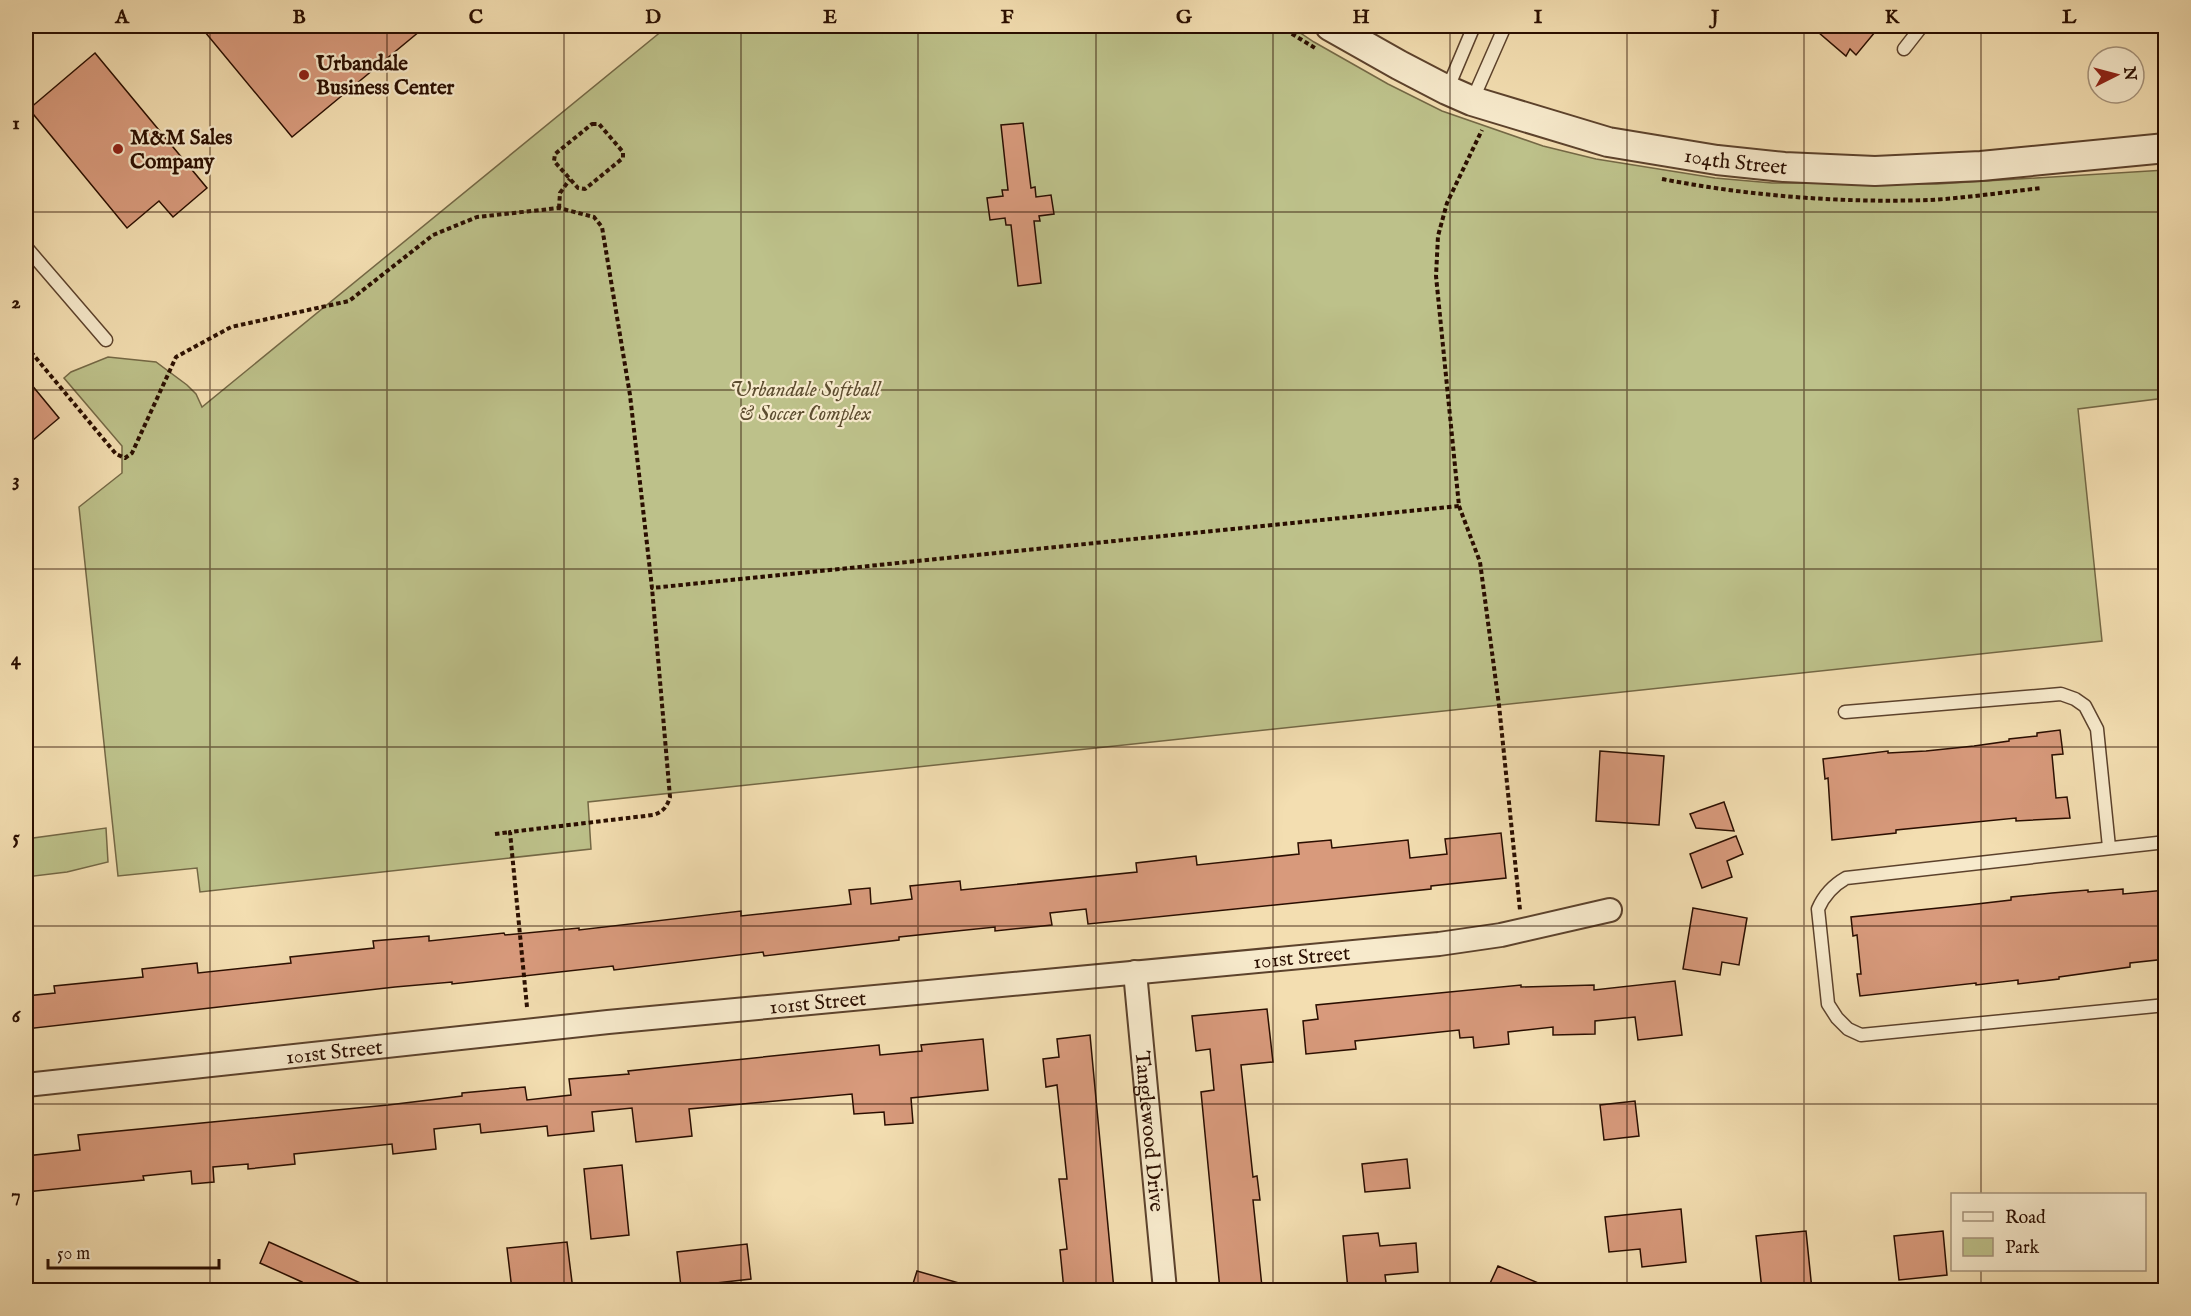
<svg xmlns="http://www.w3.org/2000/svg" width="2191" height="1316" font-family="'IM FELL English',serif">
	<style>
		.green { fill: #bdc18a; stroke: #746845; stroke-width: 1.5 }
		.building { fill: #d89a7c; stroke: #2a0e00; stroke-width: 1.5 }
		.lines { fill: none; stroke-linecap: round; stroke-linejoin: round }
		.service-casing { stroke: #5c422c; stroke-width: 15 }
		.minor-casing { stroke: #5c422c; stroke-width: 26 }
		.tertiary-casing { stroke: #5c422c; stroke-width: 32 }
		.path { stroke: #2a0e00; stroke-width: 4; stroke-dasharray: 4.5 3; stroke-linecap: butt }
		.service { stroke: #f7eacc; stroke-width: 12 }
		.minor { stroke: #f7eacc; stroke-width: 22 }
		.tertiary { stroke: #f7eacc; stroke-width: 28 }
		.grid { fill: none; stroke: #2a0e00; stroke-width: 1.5; stroke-opacity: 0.55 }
		.poi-dot { fill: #8f2418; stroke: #f7eacc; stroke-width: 2 }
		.labels { text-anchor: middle; stroke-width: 4.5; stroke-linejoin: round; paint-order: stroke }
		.poi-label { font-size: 21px; font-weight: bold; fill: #2a0e00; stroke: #f7eacc; text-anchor: start }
		.street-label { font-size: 21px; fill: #2a0e00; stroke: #f7eacc }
		.park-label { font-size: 21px; font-style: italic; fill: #5d4d30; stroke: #f7eacc }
		.neatline { fill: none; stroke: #2a0e00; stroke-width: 2 }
		.grid-label { font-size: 20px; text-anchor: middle; font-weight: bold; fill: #2a0e00 }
	</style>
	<rect width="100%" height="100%" fill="#f3deb1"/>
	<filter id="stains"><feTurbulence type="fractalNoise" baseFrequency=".00333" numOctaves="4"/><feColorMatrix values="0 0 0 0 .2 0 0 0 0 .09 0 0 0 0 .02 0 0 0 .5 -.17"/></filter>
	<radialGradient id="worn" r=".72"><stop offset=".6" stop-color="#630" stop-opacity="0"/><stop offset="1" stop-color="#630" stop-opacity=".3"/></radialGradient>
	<g class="green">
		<path d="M668,26H1290L1314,42L1388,84L1442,111L1543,146L1596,159L1715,178L1772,183L1937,184L2165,170V398L2078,409L2102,641L588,802L591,849L200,892L197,868L118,876L79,507L122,473V446L64,378L71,372L108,357L156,362L187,385L196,394L202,407Z"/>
		<path d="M106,828L108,862L67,872L26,877V839Z"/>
	</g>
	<g class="building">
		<path d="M200,26H426L292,137Z"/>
		<path d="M1811,26H1880L1856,55L1850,49L1846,56Z"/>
		<path d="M95,53L207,188L173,217L159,201L127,228L29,109Z"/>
		<path d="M1023,123L1031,188L1035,187L1036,197L1051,195L1054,214L1039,216L1040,221H1034L1041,283L1018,286L1011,225H1006L1005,218L990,220L987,198L1003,196L1002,190H1008L1001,125Z"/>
		<path d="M26,378L59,418L26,446Z"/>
		<path d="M2060,730L2063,754L2052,755L2056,798L2067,797L2070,818L2016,821V818L1896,830V833L1832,840L1828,778L1825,779L1823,759L1888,751V753L1926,751L1974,746L2009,741V739L2037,736V733Z"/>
		<path d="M1600,751L1664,756L1659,825L1596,821Z"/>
		<path d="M1724,802L1734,831L1696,828L1690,814Z"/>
		<path d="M1501,833L1506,878L1431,886V889L1088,924L1086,909L1050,913L1052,925L995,931V927L899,937V940L764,956L763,952L614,970L613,966L452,984V982L395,987L26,1029V996L55,993L54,986L143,977L142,969L197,963L198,973L291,963L290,957L374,948L373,941L429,936V941L504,933L505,935L579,928V930L741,911V916L834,906L851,904L849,890L870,888L871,904L912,899L910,886L960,881L961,890L1137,872L1136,863L1196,856L1197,865L1299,854L1298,843L1331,840L1332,848L1408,840L1410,858L1447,854L1445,839Z"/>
		<path d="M1736,836L1743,854L1727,861L1732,877L1702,888L1690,854Z"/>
		<path d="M2123,889V894L2166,890V959L2130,963V967L2059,977V979L2018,984V980L1976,985V983L1860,996L1857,974H1861L1857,935L1853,936L1851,917L1968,905L2011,900V897L2052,893L2088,890V892Z"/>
		<path d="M1693,908L1747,918L1739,965L1722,962L1720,975L1683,969Z"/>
		<path d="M1675,981L1682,1035L1638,1040L1635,1017L1595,1021V1034L1553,1035V1027L1508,1032L1509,1044L1474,1048L1473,1037L1460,1038L1459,1030L1355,1041L1356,1049L1306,1054L1303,1021L1318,1019L1316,1005L1521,985V987L1594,985V990Z"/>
		<path d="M1267,1009L1273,1062L1241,1065L1253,1177L1257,1176L1260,1200H1253L1262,1287L1220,1290L1201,1092L1214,1090L1210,1049L1196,1051L1192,1016Z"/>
		<path d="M1090,1035L1114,1290H1064L1060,1250L1067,1249L1059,1179H1067L1057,1085L1046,1087L1043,1059L1059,1057L1057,1039Z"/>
		<path d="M983,1039L988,1090L911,1098L913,1123L885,1125L884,1112L854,1114L852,1094L689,1109L692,1136L636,1142L632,1108L592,1112L594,1131L548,1136L547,1126L481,1133L480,1124L434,1129L436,1149L393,1154L392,1144L294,1154L295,1164L248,1169V1164L213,1167L214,1182L192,1184L191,1171L143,1176L144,1180L26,1192V1156L80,1150L78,1135L388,1105L462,1096V1093L525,1087L527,1100L571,1095L569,1079L629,1074L628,1071L879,1045L880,1055L922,1051L921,1045Z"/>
		<path d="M1635,1101L1639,1136L1604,1140L1600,1105Z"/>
		<path d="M1407,1159L1410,1188L1365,1192L1362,1164Z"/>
		<path d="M622,1165L629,1235L591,1239L584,1169Z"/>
		<path d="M1681,1209L1686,1262L1642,1267L1640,1249L1609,1252L1605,1217Z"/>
		<path d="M1806,1231L1812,1290H1762L1756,1236Z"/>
		<path d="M1943,1231L1947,1275L1899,1280L1894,1236Z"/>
		<path d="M1378,1233L1380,1246L1416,1243L1418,1272L1385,1275L1387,1290H1348L1343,1236Z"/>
		<path d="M269,1242L376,1290H299L302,1282L260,1263Z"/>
		<path d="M567,1242L573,1290H512L507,1248Z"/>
		<path d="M747,1244L751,1279L681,1287L677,1252Z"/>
		<path d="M1498,1266L1555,1290H1487Z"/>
		<path d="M917,1271L966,1285L965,1290H911Z"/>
	</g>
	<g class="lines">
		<defs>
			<g id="service">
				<path d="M1904,49L1922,26"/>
				<path d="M1447,90L1474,26"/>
				<path d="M1472,101L1505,26"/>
				<path d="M26,247L106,340"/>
				<path d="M1845,712L2061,694L2075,699L2085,706L2097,729L2109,847"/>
				<path d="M2166,842L1846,878C1832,886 1824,895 1818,909L1828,1004L1837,1018L1848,1029L1861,1035L2166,1005"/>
			</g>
			<g id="minor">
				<path id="s1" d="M1135,972L1165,1290"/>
				<path id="s2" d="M26,1085L608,1022L1439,944L1501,935L1610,910"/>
			</g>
			<g id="tertiary">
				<path id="s3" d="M1330,26L1399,65L1447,90L1472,101L1608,142L1717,160L1784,167L1875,171L1981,166L2166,148"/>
			</g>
		</defs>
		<use href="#service" class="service-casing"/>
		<use href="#minor" class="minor-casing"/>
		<use href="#tertiary" class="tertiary-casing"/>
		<g class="path">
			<path d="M1279,26L1315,48"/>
			<path d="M592,124H599L623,152V158L585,189L578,188L554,161L555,154Z"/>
			<path d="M1662,179C1750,196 1840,203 1929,200C1967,198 2005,192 2042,188"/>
			<path d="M559,208L560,193L570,179"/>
			<path d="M26,346L116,454L125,458L132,453L176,357L231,327L349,301L433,235L477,217L559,208L594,217L602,227L630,395L652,588L1459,506L1436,276L1438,236L1447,203L1482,130"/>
			<path d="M1459,506L1480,562L1499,705L1520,910"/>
			<path d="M495,834L510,832"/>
			<path d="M527,1007L510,832L653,815C663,812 667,807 670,797L652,588"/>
		</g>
		<use href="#service" class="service"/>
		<use href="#minor" class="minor"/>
		<use href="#tertiary" class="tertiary"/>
	</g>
	<path class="grid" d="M210,26V1290M387,26V1290M564,26V1290M741,26V1290M918,26V1290M1096,26V1290M1273,26V1290M1450,26V1290M1627,26V1290M1804,26V1290M1981,26V1194M26,212H2166M26,390H2166M26,569H2166M26,747H2166M26,926H2166M26,1104H2166M1981,1270V1290"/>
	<g class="poi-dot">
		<circle cx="304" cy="75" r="6"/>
		<circle cx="118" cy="149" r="6"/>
	</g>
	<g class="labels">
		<g class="poi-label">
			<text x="316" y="70">Urbandale<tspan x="316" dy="24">Business Center</tspan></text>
			<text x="130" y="144">M&amp;M Sales<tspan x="130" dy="24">Company</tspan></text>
		</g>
		<g class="street-label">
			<text dy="7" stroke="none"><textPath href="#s3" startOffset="432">104th Street</textPath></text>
			<text dy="7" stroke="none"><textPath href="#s2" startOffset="1282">101st Street</textPath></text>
			<text dy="7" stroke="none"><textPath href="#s2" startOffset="796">101st Street</textPath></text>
			<text dy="7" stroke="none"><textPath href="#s2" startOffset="310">101st Street</textPath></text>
			<text dy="7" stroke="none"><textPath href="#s1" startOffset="160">Tanglewood Drive</textPath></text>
		</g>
		<g class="park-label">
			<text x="805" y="396">Urbandale Softball<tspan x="805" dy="24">&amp; Soccer Complex</tspan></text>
		</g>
	</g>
	<rect width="2191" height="1316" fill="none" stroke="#f3deb1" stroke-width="66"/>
	<rect x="1951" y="1193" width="195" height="78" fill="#f7eacc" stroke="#a5927a" stroke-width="1.5"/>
	<rect x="1963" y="1212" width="30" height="9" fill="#f7eacc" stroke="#a5927a" stroke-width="1.5"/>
	<text x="2005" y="1223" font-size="18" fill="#2a0e00">Road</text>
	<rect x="1963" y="1238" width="30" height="18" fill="#bdc18a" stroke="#a5927a" stroke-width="1.5"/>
	<text x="2005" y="1253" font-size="18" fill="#2a0e00">Park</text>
	<g transform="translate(2116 75) rotate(84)"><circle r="28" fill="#f7eacc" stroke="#a5927a" stroke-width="1.5"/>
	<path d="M0-4.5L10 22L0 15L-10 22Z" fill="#8f2418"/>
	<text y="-9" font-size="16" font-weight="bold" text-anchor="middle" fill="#2a0e00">N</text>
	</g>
	<path d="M48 1259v9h171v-9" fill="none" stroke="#2a0e00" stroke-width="3"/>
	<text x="57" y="1259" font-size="18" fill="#2a0e00" stroke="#f7eacc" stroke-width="4.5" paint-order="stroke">50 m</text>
	<rect x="33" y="33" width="2125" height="1250" class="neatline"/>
	<g class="grid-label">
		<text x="122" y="23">A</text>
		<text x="299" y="23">B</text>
		<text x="476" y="23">C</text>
		<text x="653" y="23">D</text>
		<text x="830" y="23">E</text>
		<text x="1007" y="23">F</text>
		<text x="1184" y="23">G</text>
		<text x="1361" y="23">H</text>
		<text x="1538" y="23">I</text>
		<text x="1715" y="23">J</text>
		<text x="1892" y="23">K</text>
		<text x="2069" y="23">L</text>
		<text x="16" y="129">1</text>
		<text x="16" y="308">2</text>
		<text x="16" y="486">3</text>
		<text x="16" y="665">4</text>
		<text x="16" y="843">5</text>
		<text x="16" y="1022">6</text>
		<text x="16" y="1201">7</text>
	</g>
	<rect width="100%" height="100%" filter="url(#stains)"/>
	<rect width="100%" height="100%" fill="url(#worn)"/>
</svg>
